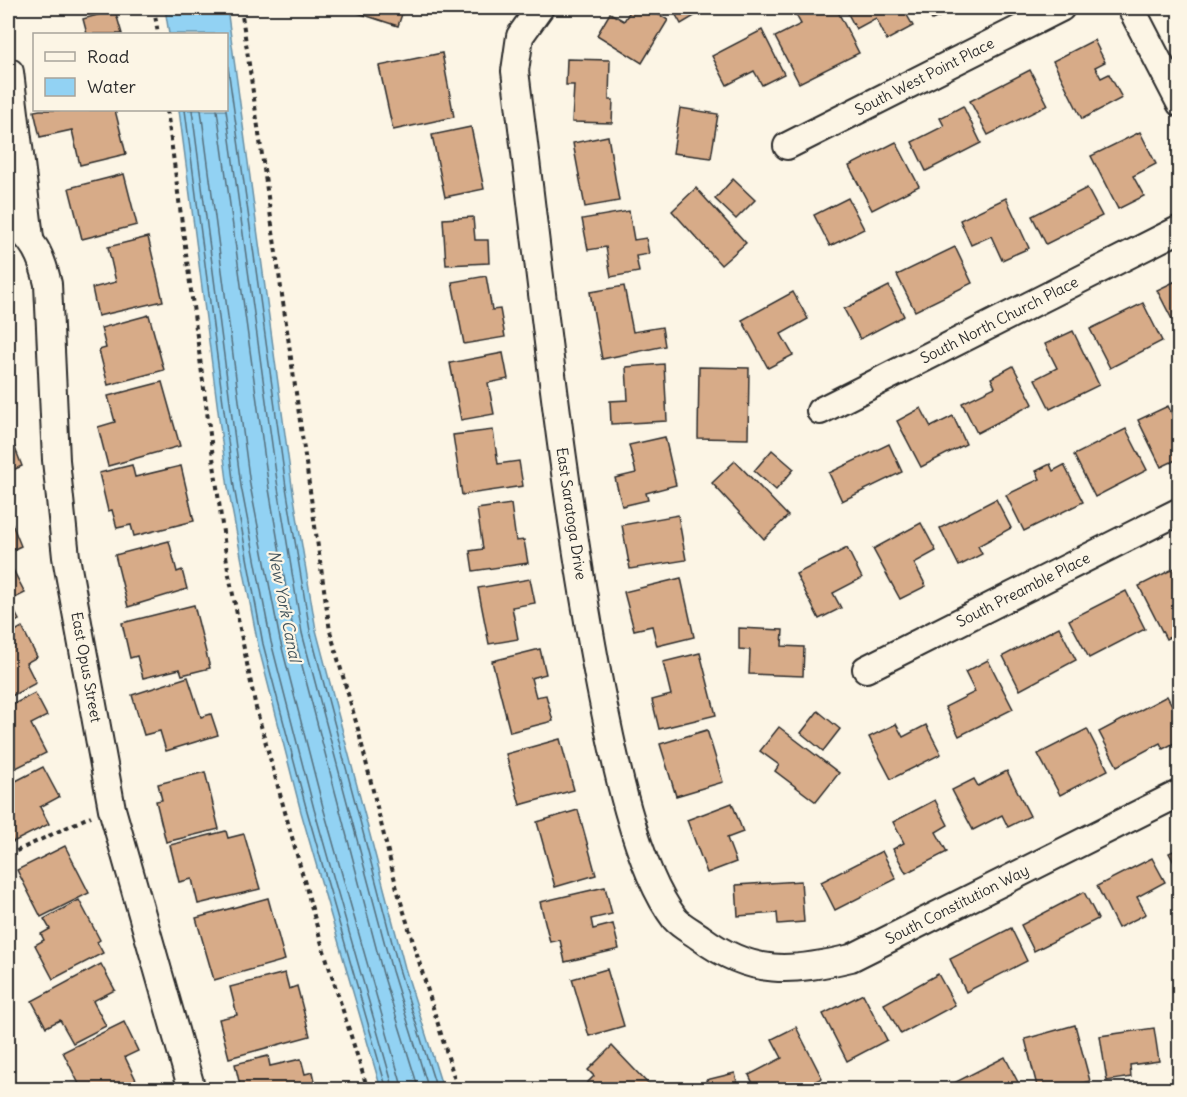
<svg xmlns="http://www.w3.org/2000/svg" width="1187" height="1097" font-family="Delius,sans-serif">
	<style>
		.water { fill: #92d2f3; stroke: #698fa3; stroke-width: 1.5 }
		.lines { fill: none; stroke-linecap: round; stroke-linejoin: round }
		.shore { stroke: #546e7b; stroke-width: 1.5 }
		.building { fill: #d7ab88; stroke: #2b2b2b; stroke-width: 1.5 }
		.minor-casing { stroke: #2b2b2b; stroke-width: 30 }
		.path { stroke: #2b2b2b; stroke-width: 4; stroke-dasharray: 4.5 4.5; stroke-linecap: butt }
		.minor { stroke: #fcf5e5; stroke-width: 26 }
		.labels { text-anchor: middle; stroke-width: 4.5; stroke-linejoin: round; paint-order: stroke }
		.street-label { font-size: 15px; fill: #2b2b2b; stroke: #fcf5e5 }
		.water-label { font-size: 16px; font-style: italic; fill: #45555d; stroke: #fcf5e5 }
	</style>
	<rect width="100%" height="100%" fill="#fcf5e5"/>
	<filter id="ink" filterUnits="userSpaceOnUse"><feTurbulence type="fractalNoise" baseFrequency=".0167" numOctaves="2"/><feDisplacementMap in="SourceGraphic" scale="12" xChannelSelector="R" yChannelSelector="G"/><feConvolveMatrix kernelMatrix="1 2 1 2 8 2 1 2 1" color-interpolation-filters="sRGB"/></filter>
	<g filter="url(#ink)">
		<path class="water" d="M165,8H227L292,486L316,630L405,968L443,1089H381L301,812L258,645L228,488L179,110H226V34H169Z"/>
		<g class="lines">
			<g class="shore">
				<path d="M226,53L286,487L310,631L399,969L437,1090"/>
				<path d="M185,110L234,487L263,644L307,811L387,1090"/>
				<path d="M192,110L241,486L271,642L314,809L394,1090"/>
				<path d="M201,110L250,485L280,640L323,807L403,1090"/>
				<path d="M217,110L269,489L294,635L383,974L419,1090"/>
				<path d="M226,110L278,488L302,633L392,971L429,1090"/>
			</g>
		</g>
		<g class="building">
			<path d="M360,8H404L398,26L358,13Z"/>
			<path d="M632,8H648L668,20L642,63L597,35L610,13L624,21Z"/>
			<path d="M672,8H708L681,24Z"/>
			<path d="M811,8H836L859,53L799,83L775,37L801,24L796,15Z"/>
			<path d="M845,8H903L913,26L887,40L876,18L856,29Z"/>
			<path d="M925,8H957L932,20Z"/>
			<path d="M115,10L122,34H84H87L83,19Z"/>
			<path d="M762,30L784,74L762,85L754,71L727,85L712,56Z"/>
			<path d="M1094,40L1105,62L1095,67L1101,78L1109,74L1122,98L1082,119L1053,61Z"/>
			<path d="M442,53L454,117L393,130L379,66Z"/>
			<path d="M567,59L610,60L609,100H613L612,123L572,122L574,85H566Z"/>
			<path d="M1030,70L1048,105L988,135L970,101Z"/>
			<path d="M963,106L981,143L926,171L912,142L944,126L940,118Z"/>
			<path d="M680,108L718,114L711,158L673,153Z"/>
			<path d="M40,110H115L126,154L80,165L72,130L40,137L34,111Z"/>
			<path d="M471,127L484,189L445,197L432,135Z"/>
			<path d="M1140,132L1156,164L1133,176L1144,196L1118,209L1091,156Z"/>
			<path d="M608,136L619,201L585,207L573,143Z"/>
			<path d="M896,142L919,186L872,210L849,166Z"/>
			<path d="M124,174L137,225L82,239L69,188Z"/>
			<path d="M733,179L755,200L736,219L715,199Z"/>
			<path d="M696,188L746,243L721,265L672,211Z"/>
			<path d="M1087,188L1102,216L1046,244L1032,216Z"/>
			<path d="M848,198L864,229L830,246L814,215Z"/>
			<path d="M1006,198L1029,248L1002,260L991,236L971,245L960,220Z"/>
			<path d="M629,211L634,240L646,238L649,254L636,256L639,272L611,277L606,247L588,250L582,219Z"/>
			<path d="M473,217L475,240H488L489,263L446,265L443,219Z"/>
			<path d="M148,237L163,301L98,316L92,288L116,282L108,247Z"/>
			<path d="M955,247L972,283L915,311L897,275Z"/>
			<path d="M486,276L492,310L500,309L505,337L464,344L452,282Z"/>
			<path d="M1180,279V335L1157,290Z"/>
			<path d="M624,286L633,332L662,327L665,346L602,359L590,292Z"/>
			<path d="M889,286L904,316L860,339L844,309Z"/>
			<path d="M793,292L808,319L781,334L793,355L768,368L742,320Z"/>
			<path d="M1143,303L1162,341L1110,368L1090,329Z"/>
			<path d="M149,315L164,370L108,385L99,350L106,348L101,328Z"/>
			<path d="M1073,331L1099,385L1050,409L1035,379L1057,368L1045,344Z"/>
			<path d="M503,353L508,379L488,383L494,414L461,420L450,363Z"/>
			<path d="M664,364L667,421L611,424L610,401L628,400L626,367Z"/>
			<path d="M1013,366L1033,404L977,433L962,403L995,387L991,378Z"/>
			<path d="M699,367L749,368L748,439L698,438Z"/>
			<path d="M162,382L180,446L108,466L98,427L115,422L108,396Z"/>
			<path d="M1168,406L1172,414L1180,410V458L1161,467L1138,420Z"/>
			<path d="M921,408L931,427L953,416L966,444L921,467L897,421Z"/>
			<path d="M1126,429L1147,470L1095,497L1074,455Z"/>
			<path d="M8,430L22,466L8,472Z"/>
			<path d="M493,430L498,464L519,461L523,486L462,495L453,435Z"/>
			<path d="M665,437L676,485L646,493L648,500L622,506L615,478L636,473L629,445Z"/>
			<path d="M889,444L902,472L842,501L829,473Z"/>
			<path d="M772,450L794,469L776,490L754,471Z"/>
			<path d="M735,461L788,516L764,539L712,483Z"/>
			<path d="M1050,464L1053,471L1064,465L1083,502L1024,531L1006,495L1040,479L1036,471Z"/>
			<path d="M132,465L135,477L181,466L194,521L134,536L131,525L117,528L112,510L108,511L99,473Z"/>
			<path d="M996,499L1011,528L978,546L982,554L959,566L940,528Z"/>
			<path d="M511,504L516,541L524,540L528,563L473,571L470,551L483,549L477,509Z"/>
			<path d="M8,514L21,546L8,552Z"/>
			<path d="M678,515L686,560L630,569L622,525Z"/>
			<path d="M921,523L936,551L914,563L926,586L900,599L873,549Z"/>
			<path d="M169,541L177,572L182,570L187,589L128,607L115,555Z"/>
			<path d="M847,548L862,578L833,593L841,608L819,619L796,574Z"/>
			<path d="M8,560L25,593L9,601L19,620L8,626Z"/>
			<path d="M1179,566L1180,632L1166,639L1139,586Z"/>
			<path d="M681,578L694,637L657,646L652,626L634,630L624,592Z"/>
			<path d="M530,579L535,603L512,607L518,639L489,644L478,588Z"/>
			<path d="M1126,591L1145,629L1089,658L1069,620Z"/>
			<path d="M194,605L210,668L182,675L180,669L143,678L137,656L130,658L122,623Z"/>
			<path d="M22,627L37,657L26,663L36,683L8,698V635Z"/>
			<path d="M1059,627L1076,660L1020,690L1003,656Z"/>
			<path d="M739,628L783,630L782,646L804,647L803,676L749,674L750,650L739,649Z"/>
			<path d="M540,649L546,674L531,678L536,697L546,695L553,721L510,732L492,661Z"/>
			<path d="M700,653L716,715L659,729L652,700L671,695L663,662Z"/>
			<path d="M988,660L1013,709L959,736L945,707L975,692L965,672Z"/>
			<path d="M188,677L201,717L211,714L218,735L166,751L160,731L144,735L132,695Z"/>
			<path d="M35,693L47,716L31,724L46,753L8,772V707Z"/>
			<path d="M1167,696L1180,720V740L1163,749L1160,743L1117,766L1099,732Z"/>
			<path d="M818,711L840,729L823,751L801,733Z"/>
			<path d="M896,724L903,737L926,725L941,754L891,779L869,737Z"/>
			<path d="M779,727L839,773L816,802L775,771L779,765L760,751Z"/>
			<path d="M1087,729L1108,770L1060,795L1038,754Z"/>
			<path d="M707,730L723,782L676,796L660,744Z"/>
			<path d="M560,739L574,790L520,805L506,754Z"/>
			<path d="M43,767L59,797L40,807L49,824L13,842L8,832V785Z"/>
			<path d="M1007,771L1030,816L1008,827L1002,815L973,830L952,790L974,779L978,786Z"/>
			<path d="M205,772L219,829L166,842L156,801L162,800L158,784Z"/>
			<path d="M935,800L948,825L936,832L947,852L906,873L893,849L904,843L893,822Z"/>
			<path d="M732,803L743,832L727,838L736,862L707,873L687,820Z"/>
			<path d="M578,810L596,875L555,887L537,822Z"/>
			<path d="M226,831L228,838L244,834L260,889L198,904L192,879L179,882L170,845Z"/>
			<path d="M65,846L89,893L41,917L17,870Z"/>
			<path d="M1180,848V874L1169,853Z"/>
			<path d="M882,851L896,879L835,910L821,882Z"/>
			<path d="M1152,858L1165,882L1137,897L1146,914L1118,928L1097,886Z"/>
			<path d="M801,881L804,922L778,924L777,913L738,916L736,885Z"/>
			<path d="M605,887L612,914L591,919L593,929L613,924L619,949L565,962L560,940L550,942L540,902Z"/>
			<path d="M1084,892L1098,919L1034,951L1021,925Z"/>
			<path d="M268,898L285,960L214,980L196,918Z"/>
			<path d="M79,900L100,940L97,942L103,953L53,979L35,945L44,940L41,934L50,929L44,919Z"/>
			<path d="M1011,928L1027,961L966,992L950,959Z"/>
			<path d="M101,964L115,990L93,1001L106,1026L73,1043L60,1020L46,1027L32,1001Z"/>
			<path d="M607,969L624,1026L589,1036L572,979Z"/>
			<path d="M285,973L289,989L297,986L310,1036L229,1058L219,1019L237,1015L230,987Z"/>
			<path d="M938,974L955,1005L901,1034L884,1004Z"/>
			<path d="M863,994L887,1040L847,1061L823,1014Z"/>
			<path d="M124,1022L138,1051L125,1057L137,1082L121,1090H82L63,1052Z"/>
			<path d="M1075,1025L1090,1081L1058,1090H1038L1025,1039Z"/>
			<path d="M796,1027L822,1078L799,1090H756L749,1075L782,1058L772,1039Z"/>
			<path d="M1154,1028L1159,1061L1130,1065L1131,1077L1107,1081L1100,1036Z"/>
			<path d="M612,1046L654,1090H580L594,1076L588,1070Z"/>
			<path d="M1176,1048H1180V1089H1175Z"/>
			<path d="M268,1056L270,1066L301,1059L305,1074L313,1072L317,1090H241L235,1064Z"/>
			<path d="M1005,1057L1022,1090H952L950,1085Z"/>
			<path d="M735,1073L739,1090H708L706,1080Z"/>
		</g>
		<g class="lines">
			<defs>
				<g id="minor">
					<path id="s1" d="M540,8L520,36L515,71C541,276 561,484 600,687C613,753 635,867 675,919C681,926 693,932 701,938C752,976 792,972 851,958L1180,793"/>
					<path d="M1131,8L1180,103"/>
					<path d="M10,72L30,238"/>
					<path id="s2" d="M787,146L1061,8"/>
					<path id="s3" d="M8,222C33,236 42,257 48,284L56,460L66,557L112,809L192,1090"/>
					<path id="s4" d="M820,411L1180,229"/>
					<path id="s5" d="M866,669L1180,511"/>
				</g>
			</defs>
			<use href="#minor" class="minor-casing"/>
			<g class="path">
				<path d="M154,8L158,34"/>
				<path d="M241,8L330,631L358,729L397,889L458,1090"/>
				<path d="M167,110L228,570L256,708L321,941L368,1090"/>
				<path d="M8,855L91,816"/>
			</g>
			<use href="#minor" class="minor"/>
		</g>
	</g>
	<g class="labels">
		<g class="street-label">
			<text dy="5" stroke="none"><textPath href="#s2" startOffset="154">South West Point Place</textPath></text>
			<text dy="5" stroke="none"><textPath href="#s4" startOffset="201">South North Church Place</textPath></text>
			<text dy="5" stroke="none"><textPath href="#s1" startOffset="516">East Saratoga Drive</textPath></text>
			<text dy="5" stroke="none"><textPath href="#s5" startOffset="176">South Preamble Place</textPath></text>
			<text dy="5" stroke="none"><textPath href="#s3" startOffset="462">East Opus Street</textPath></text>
			<text dy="5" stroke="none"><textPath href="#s1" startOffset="1246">South Constitution Way</textPath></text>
		</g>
		<g class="water-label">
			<text transform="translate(285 606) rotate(79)" y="6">New York Canal</text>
		</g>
	</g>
	<rect width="1187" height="1097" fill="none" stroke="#fcf5e5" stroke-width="30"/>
	<rect x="15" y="15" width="1157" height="1067" fill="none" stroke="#2b2b2b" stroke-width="2" filter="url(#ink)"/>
	<rect x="33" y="33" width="195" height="78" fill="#fcf5e5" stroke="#a8a49b" stroke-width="1.5"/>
	<rect x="45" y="52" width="30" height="9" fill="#fcf5e5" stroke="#a8a49b" stroke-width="1.5"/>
	<text x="87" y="63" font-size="18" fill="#2b2b2b">Road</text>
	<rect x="45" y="78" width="30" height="18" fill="#92d2f3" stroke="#a8a49b" stroke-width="1.5"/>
	<text x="87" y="93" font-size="18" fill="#2b2b2b">Water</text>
</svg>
